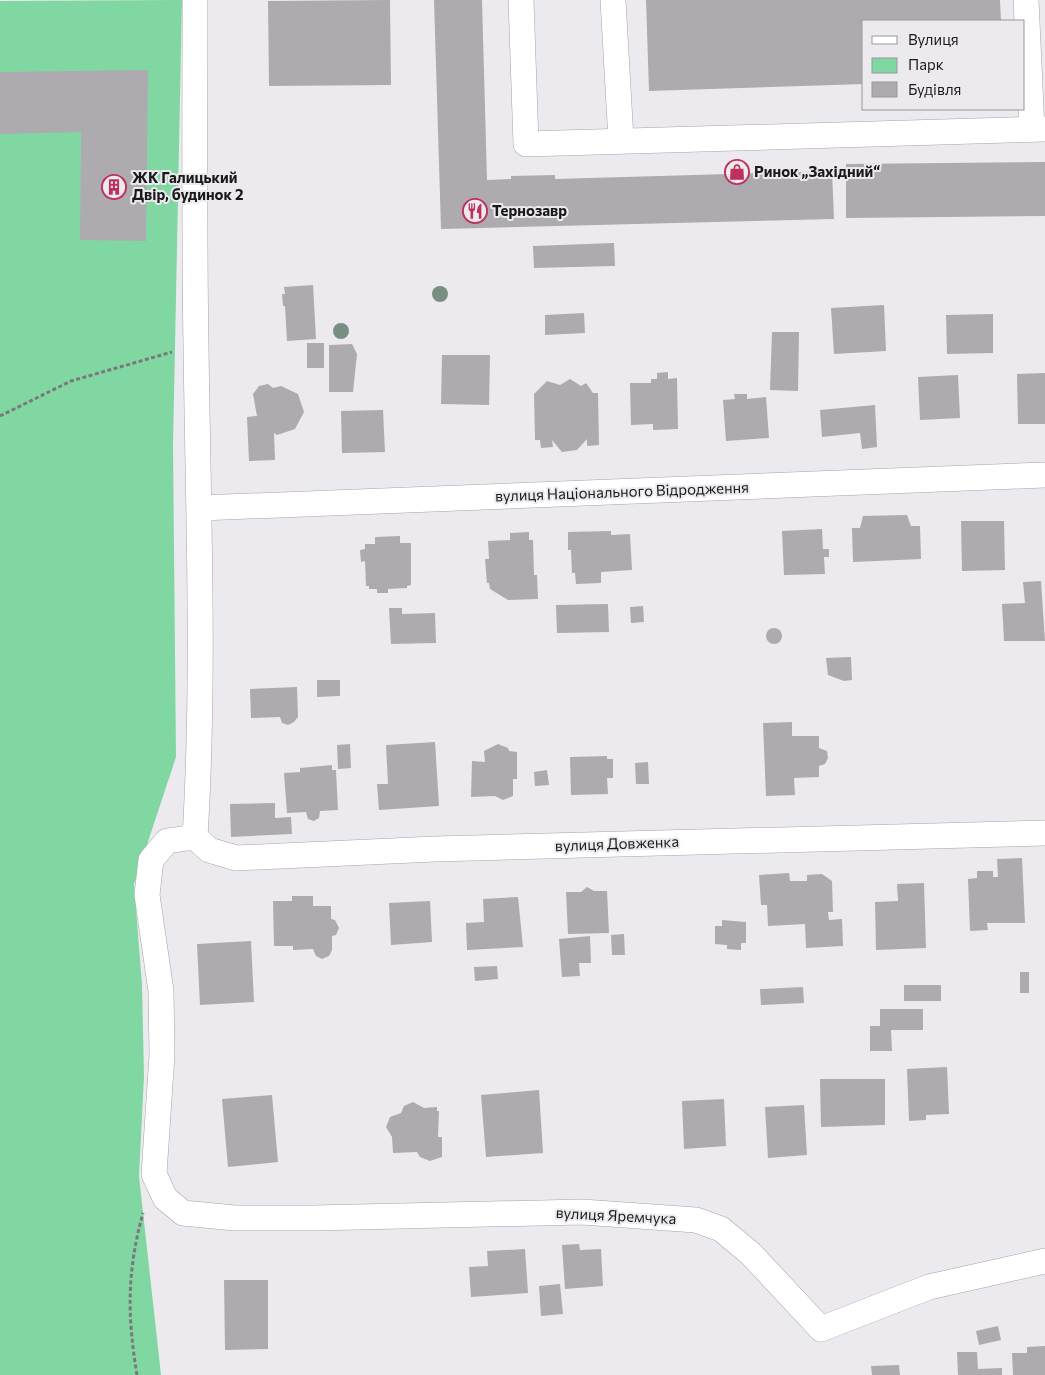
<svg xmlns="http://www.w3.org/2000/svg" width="1045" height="1375" font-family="Commissioner,sans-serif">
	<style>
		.green { fill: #80d7a2 }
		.building { fill: #adabaf }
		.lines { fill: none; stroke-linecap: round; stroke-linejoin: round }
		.minor-casing { stroke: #a5a3a7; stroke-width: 26 }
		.path { stroke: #7a787b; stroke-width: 3; stroke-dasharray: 4 2.5; stroke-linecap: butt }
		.minor { stroke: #fff; stroke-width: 25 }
		.tree { fill: #788e83 }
		.labels { text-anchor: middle; stroke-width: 4; stroke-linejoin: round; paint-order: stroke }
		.poi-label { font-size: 15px; font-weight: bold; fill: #1b1a1b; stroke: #eceaee; text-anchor: start }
		.street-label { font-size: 15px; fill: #1b1a1b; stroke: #eceaee }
	</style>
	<rect width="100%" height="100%" fill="#eceaee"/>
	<path class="green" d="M182,0L173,445L176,757L134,884L142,985L144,1076L139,1176L161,1375H0V1Z"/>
	<g class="building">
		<path d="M390,0L391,85L269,86L268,1Z"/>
		<path d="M434,0H482L487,180L511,179V176L555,175V179L832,171L834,219L441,229Z"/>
		<path d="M646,0H1000L1001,21H864V84L649,91Z"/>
		<path d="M148,70L146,241L80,240L81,132L0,134V72Z"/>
		<path d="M1045,162V216L846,218V164Z"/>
		<path d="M614,243L615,266L534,268L533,246Z"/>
		<path d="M313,285L316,339L287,341L285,306H283L282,294H285L284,287Z"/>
		<path d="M884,305L886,351L834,354L831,308Z"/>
		<path d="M584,313L585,333L545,335V315Z"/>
		<path d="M993,314V353L947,354L946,315Z"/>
		<path d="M772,332H799L798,391L770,390Z"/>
		<rect x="307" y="343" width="17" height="25"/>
		<path d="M352,344L357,354L353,392H329V345Z"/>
		<path d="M442,355H490L489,405L441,404Z"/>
		<path d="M668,372V379L677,378L678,429L653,430V424L631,425L630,383H651V379H657V373Z"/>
		<path d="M1045,373V424H1018L1017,374Z"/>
		<path d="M958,375L960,418L920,420L918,377Z"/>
		<path d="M570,379L581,386L586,383L593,393H598L599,445L587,446V439L577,450L562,452L552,440L553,447L541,448L540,440H535L534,394L547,381L560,385Z"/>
		<path d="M268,384L273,388L281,386L298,394L304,412L295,429L277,435L274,433L275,460L249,461L247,417L257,416L253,394L259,386Z"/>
		<path d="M734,394H747V399L766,397L769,438L726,441L723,400L735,399Z"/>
		<path d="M875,405L877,447L862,449L860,433L822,437L820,410Z"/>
		<path d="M383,410L385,452L342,453L341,411Z"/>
		<path d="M907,515L911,526H920L921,559L853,562L852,528H860L863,516Z"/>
		<path d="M961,521H1004L1005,570L962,571Z"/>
		<path d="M822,529L823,549H829V557H824L825,574L784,575L782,531Z"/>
		<path d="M611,531V535L630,534L632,570L601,572V583L576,584L575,573H572L571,550H568V532Z"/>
		<path d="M529,532V540H533L534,575H537L538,599L508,600L490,589L489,583H487L485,559H489L488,541L510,540V533Z"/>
		<path d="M400,536V543H411V585L407,586V588L388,589V593H377V589H369V586H366L365,561L361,562L360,550L365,549V544H375V537Z"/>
		<path d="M1041,581L1045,641H1004L1002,604L1025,603L1023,582Z"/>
		<path d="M608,604L609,632L557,633L556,605Z"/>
		<path d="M643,606L644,622L631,623L630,607Z"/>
		<path d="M389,608H402V614L435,613L436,643L391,644Z"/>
		<circle cx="774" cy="636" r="8"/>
		<path d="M851,657L852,680L844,681L828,675L826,658Z"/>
		<path d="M317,680H340V696L317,697Z"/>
		<path d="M297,687L298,717L294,722L288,725L282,723L280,717L251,718L250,689Z"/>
		<path d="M792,722V736H819V748L827,751L828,758L825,764L819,766V777L794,778L795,795L766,796L763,723Z"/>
		<path d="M435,742L439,806L379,810L377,784H388L386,745Z"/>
		<path d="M350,744L351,768L338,769L337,745Z"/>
		<path d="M498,744L508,748L509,751L517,752V779H513V796L503,800L495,796L471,797L472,761L485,762L484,751Z"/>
		<path d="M607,756V759H613V778H607L608,794L571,795L570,757Z"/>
		<path d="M648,762L649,784H636L635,763Z"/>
		<path d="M332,765V770H336L338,810L320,811L319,818L314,821L308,819L306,812L287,813L284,773L300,772V768Z"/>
		<path d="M547,770L549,785L535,786L534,772Z"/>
		<path d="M275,803V818L291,817L292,834L231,837L230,804Z"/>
		<path d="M1022,858L1025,923H987L988,930L970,931L968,879L977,878V871H993V877H998L997,859Z"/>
		<path d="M789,873L790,881H807V875L822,874L832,881L833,912H828L829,920L842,919L843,946L806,948L805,924L768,926L767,905H761L759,875Z"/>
		<path d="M924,883L926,948L876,950L875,902L898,901L897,884Z"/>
		<path d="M587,887L594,891H607L609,933L568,934L566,892H581Z"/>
		<path d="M292,896H313V906H331V919L335,920L339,928L336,935L332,936V950L329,956L322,959L316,956L313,949L293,950V946H274L273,901H292Z"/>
		<path d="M518,897L523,947L467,950L466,923L484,922L483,899Z"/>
		<path d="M430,901L432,942L391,945L389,903Z"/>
		<path d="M722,920L746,922V943H741V950L727,949V945L715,944V926H722Z"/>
		<path d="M624,934L625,955H612L611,935Z"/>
		<path d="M590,936L591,963H579L580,976L562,977L559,939Z"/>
		<path d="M251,941L254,1002L200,1005L197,944Z"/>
		<path d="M497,966L498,979L475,981L474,967Z"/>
		<rect x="1020" y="972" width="9" height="21"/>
		<rect x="904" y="985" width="37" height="16"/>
		<path d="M803,987L804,1003L761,1005L760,989Z"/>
		<path d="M880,1009H923V1030H891L892,1051H870V1026H880Z"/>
		<path d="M947,1067L949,1114L926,1115V1120L909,1121L907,1069Z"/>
		<path d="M820,1079H885V1125L821,1127Z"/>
		<path d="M539,1090L543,1153L486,1157L481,1095Z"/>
		<path d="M272,1095L278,1162L228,1167L222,1099Z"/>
		<path d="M724,1099L726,1146L684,1149L682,1101Z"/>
		<path d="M413,1102L424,1108L437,1107V1111H439L438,1137H442V1157L430,1161L420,1157L417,1152L393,1153L392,1137L386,1127L390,1117L401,1113L404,1106Z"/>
		<path d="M804,1105L807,1155L768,1158L765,1107Z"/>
		<path d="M579,1244L580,1250L601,1249L603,1286L565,1289L562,1245Z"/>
		<path d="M525,1249L528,1293L471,1297L469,1267L488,1266L487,1251Z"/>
		<path d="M224,1280H268V1349L225,1350Z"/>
		<path d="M560,1284L563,1314L541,1316L539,1286Z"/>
		<path d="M998,1326L1001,1340L979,1345L976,1331Z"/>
		<path d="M1045,1346V1375H1013L1012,1353H1027V1347Z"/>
		<path d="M957,1352H977L978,1369L1002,1368V1375H958Z"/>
		<path d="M899,1365L900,1375H872L871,1366Z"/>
	</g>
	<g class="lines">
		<defs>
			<g id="minor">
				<path d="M195,0C195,115 194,230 196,345C198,509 205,674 195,837L167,841L151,860L147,895L161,991L162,1055L154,1174L165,1198L183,1213L235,1218H314L582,1212L696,1220L721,1229L751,1254L821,1329L929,1287L1045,1261"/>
				<path d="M521,0L526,144L1045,129"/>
				<path d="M613,0L621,140"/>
				<path d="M1026,0L1032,129"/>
				<path d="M200,508L1045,475"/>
				<path d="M195,837L209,850L236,858L435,849L1045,833"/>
			</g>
		</defs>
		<use href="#minor" class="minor-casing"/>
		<g class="path">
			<path d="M0,416L71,381L172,352"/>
			<path d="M137,1375C127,1315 127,1271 143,1213"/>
		</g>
		<use href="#minor" class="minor"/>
	</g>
	<g class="tree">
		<circle cx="440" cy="294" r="8"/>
		<circle cx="341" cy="331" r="8"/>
	</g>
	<defs>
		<symbol id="shop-ring" viewBox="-11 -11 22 22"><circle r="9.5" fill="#eceaee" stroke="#be305b" stroke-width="1.5"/><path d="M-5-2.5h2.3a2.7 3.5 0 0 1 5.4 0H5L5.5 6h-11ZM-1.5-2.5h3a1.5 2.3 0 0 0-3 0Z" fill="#be305b"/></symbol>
		<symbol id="building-ring" viewBox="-11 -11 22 22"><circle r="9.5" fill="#eceaee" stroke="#be305b" stroke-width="1.5"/><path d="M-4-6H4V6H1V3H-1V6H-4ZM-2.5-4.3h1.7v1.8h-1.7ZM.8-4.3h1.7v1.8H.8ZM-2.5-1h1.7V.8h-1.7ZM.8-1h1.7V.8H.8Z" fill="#be305b"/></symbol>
		<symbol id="restaurant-ring" viewBox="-11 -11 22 22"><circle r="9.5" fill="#eceaee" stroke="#be305b" stroke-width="1.5"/><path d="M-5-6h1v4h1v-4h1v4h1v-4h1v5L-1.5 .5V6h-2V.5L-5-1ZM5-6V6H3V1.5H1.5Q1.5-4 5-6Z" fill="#be305b"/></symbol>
	</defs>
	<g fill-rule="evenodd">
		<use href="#shop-ring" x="723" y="158" width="28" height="28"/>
		<use href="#building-ring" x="100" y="173" width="28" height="28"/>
		<use href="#restaurant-ring" x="461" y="197" width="28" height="28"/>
	</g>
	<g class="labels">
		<g class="poi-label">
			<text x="754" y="177">Ринок „Західний“</text>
			<text x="132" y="183">ЖК Галицький<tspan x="132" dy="17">Двір, будинок 2</tspan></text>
			<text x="492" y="216">Тернозавр</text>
		</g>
		<g class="street-label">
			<text transform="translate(622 492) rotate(-2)" y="5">вулиця Національного Відродження</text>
			<text transform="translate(617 844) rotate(-2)" y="5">вулиця Довженка</text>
			<text transform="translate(616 1216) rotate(3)" y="5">вулиця Яремчука</text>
		</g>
	</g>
	<rect x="862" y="20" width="162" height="90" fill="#eceaee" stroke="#98979a"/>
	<rect x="872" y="36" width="25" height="8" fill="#ffffff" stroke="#98979a"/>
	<text x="908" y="45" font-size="15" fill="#1b1a1b">Вулиця</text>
	<rect x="872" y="58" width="25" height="15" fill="#80d7a2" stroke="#98979a"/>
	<text x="908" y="70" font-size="15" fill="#1b1a1b">Парк</text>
	<rect x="872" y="82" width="25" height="15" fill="#adabaf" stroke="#98979a"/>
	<text x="908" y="95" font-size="15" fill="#1b1a1b">Будівля</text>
</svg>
